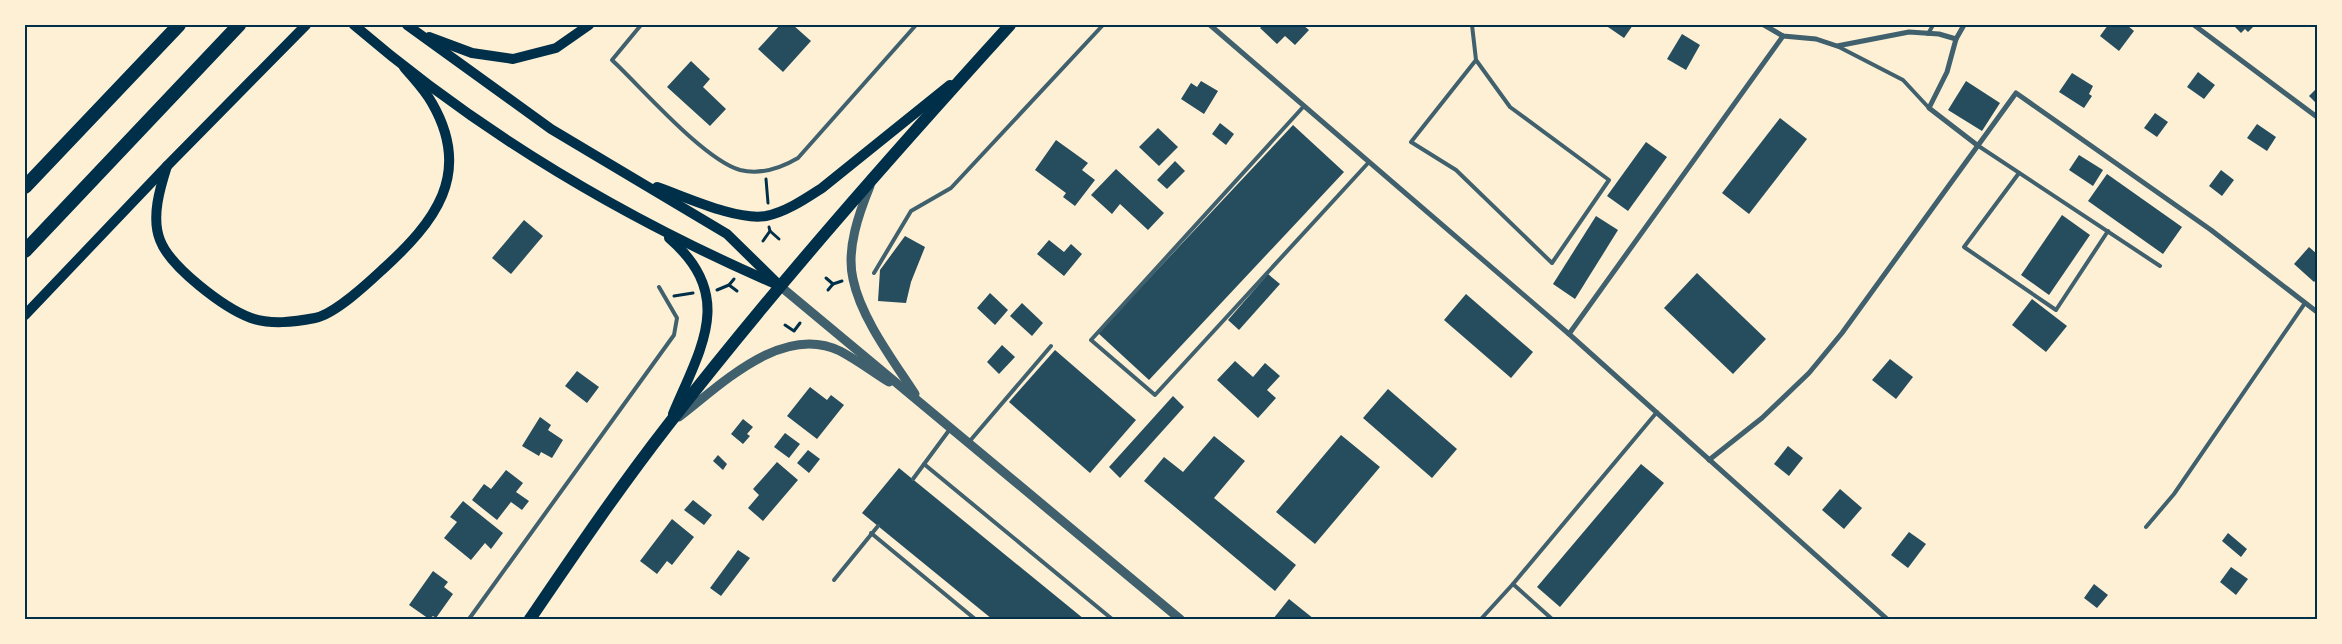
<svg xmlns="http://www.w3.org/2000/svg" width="2342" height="644" font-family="'Fira Sans',sans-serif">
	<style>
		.building { fill: #264d5e }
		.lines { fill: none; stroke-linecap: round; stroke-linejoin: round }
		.path { stroke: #003049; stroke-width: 3 }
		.service { stroke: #3f606c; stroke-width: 4 }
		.minor { stroke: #3f606c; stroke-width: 5 }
		.tertiary { stroke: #3f606c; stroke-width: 9 }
		.secondary { stroke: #003049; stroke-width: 10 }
		.primary { stroke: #003049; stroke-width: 12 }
		.trunk { stroke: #003049; stroke-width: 14 }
		.neatline { fill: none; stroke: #003049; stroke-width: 2 }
	</style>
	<rect width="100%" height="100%" fill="#fdf0d5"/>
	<g class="building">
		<path d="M780,25H793L811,41L783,72L758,49Z"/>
		<path d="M1263,25H1303L1309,30L1295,45L1285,36L1277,44L1260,28Z"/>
		<path d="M1605,25H1633L1624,38Z"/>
		<path d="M2108,25H2127L2134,31L2119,51L2100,36Z"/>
		<path d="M2233,25H2253L2254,26L2248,32L2245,29L2241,33Z"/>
		<path d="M1682,34L1700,45L1686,70L1667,59Z"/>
		<path d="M691,61L710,79L703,87L726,109L710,126L667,87Z"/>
		<path d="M2198,72L2215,85L2204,99L2187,87Z"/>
		<path d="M2072,73L2093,86L2089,94L2092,96L2084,108L2059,92Z"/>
		<path d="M1201,81L1218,91L1204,114L1181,99L1191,83L1197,87Z"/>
		<path d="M1966,81L2000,103L1982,131L1948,110Z"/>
		<path d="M2317,88V104L2309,96Z"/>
		<path d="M2155,113L2168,122L2157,137L2144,128Z"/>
		<path d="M1780,118L1807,139L1749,214L1722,193Z"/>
		<path d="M1220,123L1234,134L1226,145L1212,134Z"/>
		<path d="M2257,124L2276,137L2267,151L2247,138Z"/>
		<path d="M1293,125L1344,172L1149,380L1098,333Z"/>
		<path d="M1158,128L1178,147L1159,166L1139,147Z"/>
		<path d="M1056,140L1088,163L1082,170L1095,180L1075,206L1063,197L1066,193L1035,170Z"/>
		<path d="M1646,142L1667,157L1628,211L1607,196Z"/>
		<path d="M2079,155L2103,170L2093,186L2069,170Z"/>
		<path d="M1175,161L1185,171L1167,189L1157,180Z"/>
		<path d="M1116,169L1164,213L1148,230L1120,204L1112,214L1091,195Z"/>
		<path d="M2221,170L2234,180L2222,196L2209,186Z"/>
		<path d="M2107,174L2182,227L2163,254L2088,201Z"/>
		<path d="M2062,215L2090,235L2049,295L2021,275Z"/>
		<path d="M1596,216L1618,230L1575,299L1553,284Z"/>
		<path d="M524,220L543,236L511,274L492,258Z"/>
		<path d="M905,236L925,247L911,282L906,303L878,301L880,270Z"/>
		<path d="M1049,240L1064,252L1071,244L1082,254L1064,276L1037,254Z"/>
		<path d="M2309,247L2317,254V279L2314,282L2294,264Z"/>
		<path d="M1697,273L1766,339L1733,374L1664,308Z"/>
		<path d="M1268,274L1280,284L1239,330L1228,320Z"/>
		<path d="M990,293L1008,310L995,325L977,308Z"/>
		<path d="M1466,294L1533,352L1511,378L1444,320Z"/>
		<path d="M2032,299L2067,326L2046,352L2012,325Z"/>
		<path d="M1022,303L1043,323L1032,336L1010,316Z"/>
		<path d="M1002,345L1015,357L999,374L987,362Z"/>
		<path d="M1055,350L1136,420L1090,473L1009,402Z"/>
		<path d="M1890,359L1913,377L1896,399L1872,380Z"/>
		<path d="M1235,361L1253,377L1265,363L1280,376L1267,390L1276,398L1258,418L1217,380Z"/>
		<path d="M577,371L599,387L587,403L565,386Z"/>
		<path d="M810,387L827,400L831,395L844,405L817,439L787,416Z"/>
		<path d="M1388,389L1457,449L1432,478L1363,418Z"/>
		<path d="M1173,396L1184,407L1120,478L1109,467Z"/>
		<path d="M540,417L551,425L548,430L563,440L552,458L541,452L539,456L522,446Z"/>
		<path d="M743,419L753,427L747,434L750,436L743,444L731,434Z"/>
		<path d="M785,433L800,444L789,458L774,447Z"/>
		<path d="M1341,435L1380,467L1315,544L1276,512Z"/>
		<path d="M1214,436L1245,461L1214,498L1296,565L1275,591L1144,481L1164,457L1183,472Z"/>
		<path d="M1788,446L1803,458L1789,476L1774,464Z"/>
		<path d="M808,450L820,459L809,473L797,463Z"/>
		<path d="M718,455L727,464L723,470L713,461Z"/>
		<path d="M777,462L798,480L763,521L748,508L759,495L753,489Z"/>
		<path d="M1641,464L1664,483L1560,607L1537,587Z"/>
		<path d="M899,468L1084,619H992L862,513Z"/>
		<path d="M506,470L523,483L516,492L529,501L522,510L511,502L497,520L472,500L484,484L491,489Z"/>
		<path d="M1840,489L1862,508L1844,529L1822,510Z"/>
		<path d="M693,500L712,515L704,525L684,510Z"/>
		<path d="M463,501L503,533L491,549L485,543L471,560L444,538L457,522L450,517Z"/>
		<path d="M672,519L694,537L672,565L667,561L657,574L640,561Z"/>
		<path d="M1909,532L1926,544L1908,568L1891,555Z"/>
		<path d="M2228,533L2247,549L2241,557L2222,541Z"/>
		<path d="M738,550L750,558L721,596L710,588Z"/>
		<path d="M2231,567L2248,579L2236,595L2220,582Z"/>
		<path d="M433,571L448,582L444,587L453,594L436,618L433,616L429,619L409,605Z"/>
		<path d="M2094,584L2108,595L2097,608L2084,598Z"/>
		<path d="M1289,599L1314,619H1273Z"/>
	</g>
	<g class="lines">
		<g class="path">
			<path d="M766,179L768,203"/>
			<path d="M769,227L770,231L779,239"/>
			<path d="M763,241L770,231"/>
			<path d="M826,278L833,284L842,281"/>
			<path d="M729,285L737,291"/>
			<path d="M717,290L729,285L734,279"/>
			<path d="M828,290L833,284"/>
			<path d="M674,296L693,293"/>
			<path d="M785,325L794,331L800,323"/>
		</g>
		<g class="service">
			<path d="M641,25L612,60C642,88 703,159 740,170C761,175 781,168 798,158L916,25"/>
			<path d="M1472,25L1476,60L1510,107L1609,180L1552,263L1456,170L1411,142L1476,60"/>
			<path d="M1928,34L1933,25"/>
			<path d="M1837,46L1903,80L1929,108"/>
			<path d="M1304,106L1091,340L1155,395L1369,162"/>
			<path d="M1977,145L2160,266"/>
			<path d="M2019,173L1964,247L2056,310L2108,231"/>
			<path d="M874,273L911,211L951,188L1103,25"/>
			<path d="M969,442L1051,346"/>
			<path d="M924,464L1112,619"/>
			<path d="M913,479L950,429"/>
			<path d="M2146,527L2174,494L2305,303"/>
			<path d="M871,533L975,619"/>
			<path d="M834,580L878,526"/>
			<path d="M1513,584L1657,412"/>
			<path d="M469,619L674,335L677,318L659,287"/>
			<path d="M1481,619L1513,584L1552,619"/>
		</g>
		<g class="minor">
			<path d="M1210,25L1569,334L1887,619"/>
			<path d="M1764,25L1783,36L1816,39L1837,46L1909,32L1939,34L1956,39L1964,25"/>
			<path d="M2194,25L2317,117"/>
			<path d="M1956,39L1947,72L1929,108L1977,145"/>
			<path d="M1569,334L1783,36"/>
			<path d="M1709,460L1762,418L1809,373L1842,333L2016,93L2211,230L2317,312"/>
		</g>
		<g class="tertiary">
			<path d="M870,186C859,213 846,249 853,279C861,318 893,360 915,394"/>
			<path d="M780,286L1180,619"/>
			<path d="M679,417C721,385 782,323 840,351C857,360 873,372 889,382"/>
		</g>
		<g class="secondary">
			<path d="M354,25C481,134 627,220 780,286"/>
			<path d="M407,25L551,129L727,234L776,282"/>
			<path d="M429,37L472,53L513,59L556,48L589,25"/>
			<path d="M167,166C160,188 151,217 160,240C170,267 224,308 251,318C271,325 294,322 315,318C335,314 367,284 382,270C435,222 473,174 432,103C425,90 413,78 404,67"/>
			<path d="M657,187C686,197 737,221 766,216C786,212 805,199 822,188L950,85"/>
			<path d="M669,238C736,296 701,347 673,414"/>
			<path d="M25,315L167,166L306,25"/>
		</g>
		<path class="primary" d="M530,619C575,553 619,488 668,425C776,286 892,155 1010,25"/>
		<g class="trunk">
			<path d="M25,187L179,25"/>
			<path d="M25,251L239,25"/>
		</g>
	</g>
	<rect width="2342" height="644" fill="none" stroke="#fdf0d5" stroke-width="52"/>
	<rect x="26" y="26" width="2290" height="592" class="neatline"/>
</svg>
